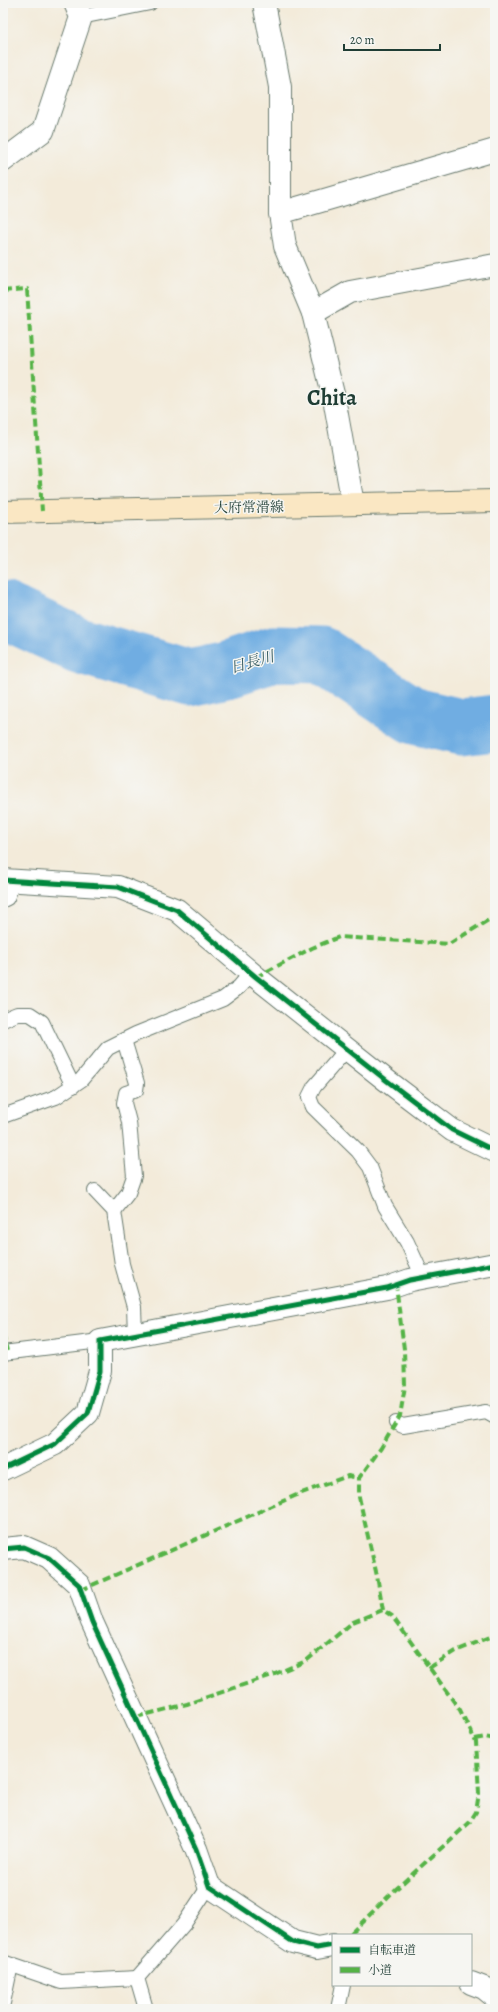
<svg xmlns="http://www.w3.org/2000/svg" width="498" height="2012" font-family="Alegreya,'Noto Serif JP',serif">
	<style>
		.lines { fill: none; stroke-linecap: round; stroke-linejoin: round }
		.river { stroke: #6fade2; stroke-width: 57 }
		.lane-casing { stroke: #697a6e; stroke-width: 16 }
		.street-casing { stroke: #697a6e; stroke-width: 24 }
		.secondary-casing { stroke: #697a6e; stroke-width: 24 }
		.lane { stroke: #fff; stroke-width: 14 }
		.street { stroke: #fff; stroke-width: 22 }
		.secondary { stroke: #fae7c3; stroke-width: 22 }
		.quiet { stroke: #55b346; stroke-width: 4; stroke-dasharray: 8 4; stroke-linecap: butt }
		.cycleway-casing { stroke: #f6f6f2; stroke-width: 8 }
		.cycleway { stroke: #00873e; stroke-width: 5 }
		.labels { text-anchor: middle; stroke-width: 3; stroke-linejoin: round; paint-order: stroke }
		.street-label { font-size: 14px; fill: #1f3d34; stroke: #f6f6f2 }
		.water-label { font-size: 15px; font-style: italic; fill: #335960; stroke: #f6f6f2 }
		.town-label { font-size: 22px; font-weight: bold; fill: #1f3d34; stroke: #f6f6f2 }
	</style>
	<rect width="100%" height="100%" fill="#f6f6f2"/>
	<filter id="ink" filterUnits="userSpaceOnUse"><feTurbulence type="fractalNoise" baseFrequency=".025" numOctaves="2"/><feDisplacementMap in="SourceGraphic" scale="8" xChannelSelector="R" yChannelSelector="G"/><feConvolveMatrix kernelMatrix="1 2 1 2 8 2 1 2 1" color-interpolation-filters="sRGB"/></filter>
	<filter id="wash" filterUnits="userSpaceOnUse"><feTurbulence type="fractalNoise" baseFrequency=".012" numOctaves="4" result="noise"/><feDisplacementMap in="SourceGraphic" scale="16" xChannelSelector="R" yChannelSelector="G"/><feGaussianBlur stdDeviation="0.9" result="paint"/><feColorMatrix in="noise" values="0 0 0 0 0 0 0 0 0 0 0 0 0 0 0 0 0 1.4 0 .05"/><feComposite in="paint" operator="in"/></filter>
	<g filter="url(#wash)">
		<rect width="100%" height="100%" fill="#f3ebda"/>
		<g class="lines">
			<path class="river" d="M3,610L78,645L190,678L222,671L274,654L321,655L414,716L461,727L495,723"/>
		</g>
	</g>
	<g filter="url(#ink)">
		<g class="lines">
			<defs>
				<g id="lane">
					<path d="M81,17L150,3"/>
					<path d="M3,900L7,898L14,880"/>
					<path d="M3,1020L17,1014H30L42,1022L73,1086"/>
					<path d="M347,1049L314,1087L309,1097L313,1107L358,1151L370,1167L385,1206L407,1242L423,1277"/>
					<path d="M3,1116L56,1097L81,1080L108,1048L136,1034L223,999L239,987L251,973"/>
					<path d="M95,1191L114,1211L122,1264L134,1307L135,1334"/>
					<path d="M114,1211L128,1193L134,1176L129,1122L124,1103L126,1093L136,1090L137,1083L124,1040"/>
					<path d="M3,1353L100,1341"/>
					<path d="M396,1423L403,1426L486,1412L495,1417"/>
					<path d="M3,1962L61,1982L137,1978"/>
					<path d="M3,2003L11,1965"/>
					<path d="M146,2009L137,1978L184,1924L209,1886"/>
					<path d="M338,2009L343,1985"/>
				</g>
				<g id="street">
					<path d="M264,3L280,87V213L285,246L313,313L334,398L353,504"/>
					<path d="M3,161L43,131L81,17L75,3"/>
					<path d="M280,213L495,150"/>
					<path d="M313,313L350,292L495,265"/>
					<path d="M3,880L118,887L177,910L256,977L386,1080L452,1130L495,1151"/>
					<path d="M3,1469L55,1444L88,1413L100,1371V1341L387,1288L410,1280L495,1264"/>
					<path d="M3,1549L24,1547L49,1558L79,1585L92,1622L196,1849L209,1886L293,1942L317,1948L333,1945"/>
					<path d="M471,1983L484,1988L495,1997"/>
				</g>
				<path id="secondary" d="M3,512L495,501"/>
			</defs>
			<use href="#lane" class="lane-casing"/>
			<use href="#street" class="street-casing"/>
			<use href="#secondary" class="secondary-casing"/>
			<use href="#lane" class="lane"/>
			<use href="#street" class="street"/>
			<use href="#secondary" class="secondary"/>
			<g class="quiet">
				<path d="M3,291L27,289L42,511"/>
				<path d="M256,977L312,948L339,937L449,944L495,916"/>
				<path d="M3,1334L7,1351"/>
				<path d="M81,1590L299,1494L348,1476L359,1478"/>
				<path d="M383,1610L377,1576L359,1497V1478L381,1448L400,1416L405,1386L404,1349L396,1285"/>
				<path d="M429,1668L456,1651L495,1635"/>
				<path d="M136,1717L187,1704L275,1674L306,1661L353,1622L383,1610L392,1616L460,1710L476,1742L479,1793L476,1812L469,1823L396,1889L349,1935"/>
				<path d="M475,1739L485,1737L495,1739"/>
			</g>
			<defs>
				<g id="cycleway">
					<path d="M3,880L118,887L177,910L256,977L386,1080L452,1130L495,1151"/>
					<path d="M3,1469L55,1444L88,1413L100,1371V1341L387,1288L410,1280L495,1264"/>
					<path d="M3,1549L24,1547L49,1558L79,1585L92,1622L196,1849L209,1886L293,1942L317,1948L333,1945"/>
				</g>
			</defs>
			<use href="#cycleway" class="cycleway-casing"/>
			<use href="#cycleway" class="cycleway"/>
		</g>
	</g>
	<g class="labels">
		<g class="street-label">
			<text transform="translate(249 507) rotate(-1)" y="5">大府常滑線</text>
		</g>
		<g class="water-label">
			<text transform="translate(252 662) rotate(-16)" y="5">日長川</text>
		</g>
		<g class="town-label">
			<text x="332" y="405">Chita</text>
		</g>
	</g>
	<rect width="498" height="2012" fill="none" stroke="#f6f6f2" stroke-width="16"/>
	<rect x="332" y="1934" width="140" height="52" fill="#f6f6f2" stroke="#a0aca6"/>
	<rect x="340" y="1947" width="20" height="6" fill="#00873e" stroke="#a0aca6"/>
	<text x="368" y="1954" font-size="12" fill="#1f3d34">自転車道</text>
	<rect x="340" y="1967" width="20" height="6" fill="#55b346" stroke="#a0aca6"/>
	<text x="368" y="1974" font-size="12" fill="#1f3d34">小道</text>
	<path d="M344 44v6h96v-6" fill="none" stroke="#1f3d34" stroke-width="2"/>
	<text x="350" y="44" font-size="12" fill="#1f3d34" stroke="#f6f6f2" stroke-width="3" paint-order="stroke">20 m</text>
</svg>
